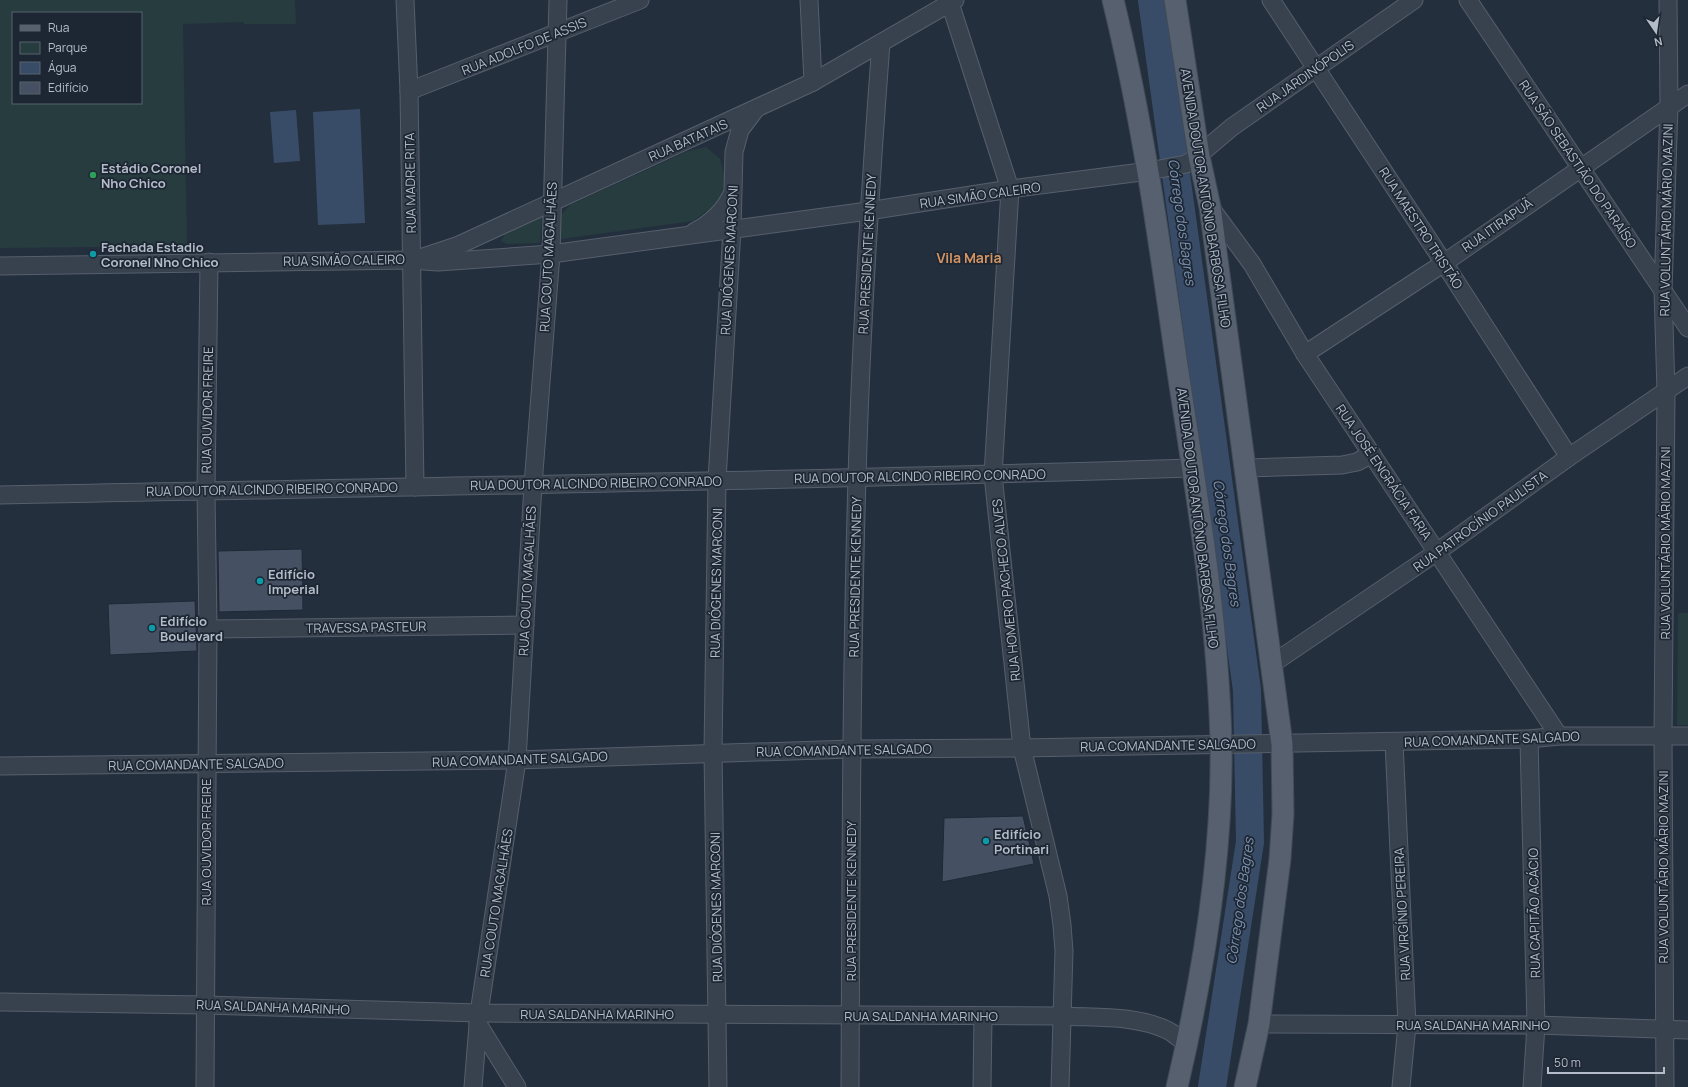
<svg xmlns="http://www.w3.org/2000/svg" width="1688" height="1087" font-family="Manrope,sans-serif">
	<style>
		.green { fill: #263c3f; fill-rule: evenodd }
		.water { fill: #394c67 }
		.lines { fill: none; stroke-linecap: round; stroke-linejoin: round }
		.river { stroke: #394c67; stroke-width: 28 }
		.building { fill: #455162; stroke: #1f2835 }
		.minor-casing { stroke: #565f6c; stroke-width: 19 }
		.major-casing { stroke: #414a57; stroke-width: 23 }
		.minor { stroke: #38414e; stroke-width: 17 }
		.major { stroke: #56606e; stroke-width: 21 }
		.leisure-dot { fill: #2e9e5b; stroke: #1d2633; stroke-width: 1.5 }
		.culture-dot { fill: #0f9aa8; stroke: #1d2633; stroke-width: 1.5 }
		.labels { text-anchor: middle; stroke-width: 3.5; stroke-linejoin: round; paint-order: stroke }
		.street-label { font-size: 13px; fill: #b4bcc9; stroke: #1d2633 }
		.poi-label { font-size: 13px; font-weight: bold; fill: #b4bcc9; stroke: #1d2633; text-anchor: start }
		.water-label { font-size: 14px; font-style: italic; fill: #7c92b1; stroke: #1d2633 }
		.neighbourhood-label { font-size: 14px; font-weight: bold; fill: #d59563; stroke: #1d2633 }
	</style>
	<rect width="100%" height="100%" fill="#242f3e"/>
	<g class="green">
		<path d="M0,0H295L296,24H244V22L183,24L187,246L0,248ZM13,13H141V103H13Z"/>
		<path d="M706,147L720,159L726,181L721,195L712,207L693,221L561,239V215L570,205L688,151Z"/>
		<path d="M542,217L540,243L507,244L501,241L505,234Z"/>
		<path d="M1678,613H1688V725H1677Z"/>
	</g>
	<g class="water">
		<path d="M360,109L365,223L318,225L313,112Z"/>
		<path d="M296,110L300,161L274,163L270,112Z"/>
	</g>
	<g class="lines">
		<path class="river" d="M1152,0L1247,690L1250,842L1212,1087"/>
	</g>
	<g class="building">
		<path d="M302,549L303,610L219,612L218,551Z"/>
		<path d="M195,601L197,651L110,655L108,604Z"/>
		<path d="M1023,816L1034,864L942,882L944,818Z"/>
	</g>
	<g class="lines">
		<defs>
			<g id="minor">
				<path d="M405,0L409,91L415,487"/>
				<path d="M809,0L813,82"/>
				<path d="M1271,0L1444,263L1569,457"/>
				<path d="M1468,0L1688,328"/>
				<path d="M950,3L1010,189L993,475L1022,748L1058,896L1062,925L1064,951L1060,1087"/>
				<path d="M409,91L640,0"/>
				<path d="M1210,207L1252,264L1305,354L1559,736"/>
				<path d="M694,232C711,223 724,211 732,194"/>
				<path d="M423,257L459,245L813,82L955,0"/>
				<path d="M0,266L411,260L438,262L551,254L868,211L1010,189L1149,171L1186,164L1193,160L1232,127L1414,0"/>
				<path d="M1305,354L1444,263L1688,94"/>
				<path d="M1246,468L1342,465L1357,462L1372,454"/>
				<path d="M0,495C398,487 795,481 1193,468"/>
				<path d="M208,629L525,625"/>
				<path d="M1272,664L1437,552L1569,457L1688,376"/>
				<path d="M1529,739L1536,1025L1532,1087"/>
				<path d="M1394,742L1407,1025L1401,1087"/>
				<path d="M0,766L517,760L851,749L1022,748L1529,739L1559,736H1688"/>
				<path d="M0,1002L205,1005L479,1013L1062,1016C1096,1018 1135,1015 1167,1030C1174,1033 1180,1040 1187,1044"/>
				<path d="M478,1024L517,1087"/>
				<path d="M1259,1024L1536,1025L1688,1030"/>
				<path d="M205,1087L208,629L206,491L209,262"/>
				<path d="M473,1087L479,1013L517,760L533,485L551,254L558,0"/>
				<path d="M718,1087L713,752L717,480L732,229L734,152L740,130L755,110"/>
				<path d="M850,1087C851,884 851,681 857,478C861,333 870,188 881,43"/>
				<path d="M982,1087L983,1016"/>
				<path d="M1665,1087L1663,735L1666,392L1663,290L1669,106L1668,0"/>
			</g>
			<g id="major">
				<path d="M1113,0C1142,118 1159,238 1176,359C1195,486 1218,614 1221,743C1223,857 1203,976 1177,1087"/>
				<path d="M1175,0L1199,156L1210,207L1282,744L1283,814L1280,859L1259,1024L1245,1087"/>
			</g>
		</defs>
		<use href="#minor" class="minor-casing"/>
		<use href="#major" class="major-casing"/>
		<use href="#minor" class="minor"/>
		<use href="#major" class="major"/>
	</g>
	<circle class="leisure-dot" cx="93" cy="175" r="4"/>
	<g class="culture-dot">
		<circle cx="93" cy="254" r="4"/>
		<circle cx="260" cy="581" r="4"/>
		<circle cx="152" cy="628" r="4"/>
		<circle cx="986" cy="841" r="4"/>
	</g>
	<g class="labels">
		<g class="street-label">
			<text transform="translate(524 46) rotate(-22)" y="5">RUA ADOLFO DE ASSIS</text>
			<text transform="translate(1305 76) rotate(-35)" y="5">RUA JARDINÓPOLIS</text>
			<text transform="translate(688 140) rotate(-24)" y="5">RUA BATATAIS</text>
			<text transform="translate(1578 164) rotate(56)" y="5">RUA SÃO SEBASTIÃO DO PARAÍSO</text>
			<text transform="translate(410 183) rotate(-91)" y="5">RUA MADRE RITA</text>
			<text transform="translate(980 195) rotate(-8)" y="5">RUA SIMÃO CALEIRO</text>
			<text transform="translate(1206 198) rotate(81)" y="5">AVENIDA DOUTOR ANTÔNIO BARBOSA FILHO</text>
			<text transform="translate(1666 220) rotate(-89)" y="5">RUA VOLUNTÁRIO MÁRIO MAZINI</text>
			<text transform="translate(1497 225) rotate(-35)" y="5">RUA ITIRAPUÃ</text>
			<text transform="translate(1421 228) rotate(57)" y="5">RUA MAESTRO TRISTÃO</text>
			<text transform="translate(867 254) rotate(-87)" y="5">RUA PRESIDENTE KENNEDY</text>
			<text transform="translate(548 257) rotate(-87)" y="5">RUA COUTO MAGALHÃES</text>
			<text transform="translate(344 260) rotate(-1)" y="5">RUA SIMÃO CALEIRO</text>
			<text transform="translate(729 260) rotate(-87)" y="5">RUA DIÓGENES MARCONI</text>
			<text transform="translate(207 410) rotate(-89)" y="5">RUA OUVIDOR FREIRE</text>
			<text transform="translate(1384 472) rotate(56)" y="5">RUA JOSÉ ENGRÁCIA FARIA</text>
			<text transform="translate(920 476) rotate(-1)" y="5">RUA DOUTOR ALCINDO RIBEIRO CONRADO</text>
			<text transform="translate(596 483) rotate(-1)" y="5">RUA DOUTOR ALCINDO RIBEIRO CONRADO</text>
			<text transform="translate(272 489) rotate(-1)" y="5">RUA DOUTOR ALCINDO RIBEIRO CONRADO</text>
			<text transform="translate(1198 518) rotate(83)" y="5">AVENIDA DOUTOR ANTÔNIO BARBOSA FILHO</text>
			<text transform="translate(1480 521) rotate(-36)" y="5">RUA PATROCÍNIO PAULISTA</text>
			<text transform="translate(1665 543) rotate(-90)" y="5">RUA VOLUNTÁRIO MÁRIO MAZINI</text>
			<text transform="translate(855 577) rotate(-89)" y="5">RUA PRESIDENTE KENNEDY</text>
			<text transform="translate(527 581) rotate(-87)" y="5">RUA COUTO MAGALHÃES</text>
			<text transform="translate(716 583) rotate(-89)" y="5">RUA DIÓGENES MARCONI</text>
			<text transform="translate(1006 590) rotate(-96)" y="5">RUA HOMERO PACHECO ALVES</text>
			<text transform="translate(366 627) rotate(-1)" y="5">TRAVESSA PASTEUR</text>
			<text transform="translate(1492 739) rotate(-2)" y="5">RUA COMANDANTE SALGADO</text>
			<text transform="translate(1168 745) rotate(-1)" y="5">RUA COMANDANTE SALGADO</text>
			<text transform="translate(844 750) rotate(-1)" y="5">RUA COMANDANTE SALGADO</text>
			<text transform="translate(520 759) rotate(-2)" y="5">RUA COMANDANTE SALGADO</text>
			<text transform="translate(196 764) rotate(-1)" y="5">RUA COMANDANTE SALGADO</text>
			<text transform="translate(206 842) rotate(-90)" y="5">RUA OUVIDOR FREIRE</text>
			<text transform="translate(1663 867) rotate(-90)" y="5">RUA VOLUNTÁRIO MÁRIO MAZINI</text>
			<text transform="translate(851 901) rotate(-90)" y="5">RUA PRESIDENTE KENNEDY</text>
			<text transform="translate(496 903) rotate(-81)" y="5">RUA COUTO MAGALHÃES</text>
			<text transform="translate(716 907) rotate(-91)" y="5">RUA DIÓGENES MARCONI</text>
			<text transform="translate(1534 913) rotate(-91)" y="5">RUA CAPITÃO ACÁCIO</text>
			<text transform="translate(1402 914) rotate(-93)" y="5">RUA VIRGÍNIO PEREIRA</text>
			<text transform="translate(273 1007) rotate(2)" y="5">RUA SALDANHA MARINHO</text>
			<text x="597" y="1019">RUA SALDANHA MARINHO</text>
			<text x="921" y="1021">RUA SALDANHA MARINHO</text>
			<text x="1473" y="1030">RUA SALDANHA MARINHO</text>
		</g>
		<g class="poi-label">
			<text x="101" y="173">Estádio Coronel<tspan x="101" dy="15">Nho Chico</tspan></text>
			<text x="101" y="252">Fachada Estadio<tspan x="101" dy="15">Coronel Nho Chico</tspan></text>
			<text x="268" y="579">Edifício<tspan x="268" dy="15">Imperial</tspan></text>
			<text x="160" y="626">Edifício<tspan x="160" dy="15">Boulevard</tspan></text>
			<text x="994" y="839">Edifício<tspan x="994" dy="15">Portinari</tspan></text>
		</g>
		<g class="water-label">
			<text transform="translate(1182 222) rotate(82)" y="5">Córrego dos Bagres</text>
			<text transform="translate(1227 543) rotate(82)" y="5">Córrego dos Bagres</text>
			<text transform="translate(1240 901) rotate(-82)" y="5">Córrego dos Bagres</text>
		</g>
		<g class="neighbourhood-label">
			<text x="969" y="263">Vila Maria</text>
		</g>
	</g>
	<rect x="12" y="12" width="130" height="92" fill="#1d2633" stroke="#59626f"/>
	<rect x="20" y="25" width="20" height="6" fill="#56606e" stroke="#59626f"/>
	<text x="48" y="32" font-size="12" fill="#b4bcc9">Rua</text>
	<rect x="20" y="42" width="20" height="12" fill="#263c3f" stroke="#59626f"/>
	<text x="48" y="52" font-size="12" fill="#b4bcc9">Parque</text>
	<rect x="20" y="62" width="20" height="12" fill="#394c67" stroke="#59626f"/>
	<text x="48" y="72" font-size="12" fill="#b4bcc9">Água</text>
	<rect x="20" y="82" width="20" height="12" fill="#455162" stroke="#59626f"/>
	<text x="48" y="92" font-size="12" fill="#b4bcc9">Edifício</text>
	<g transform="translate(1656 32) rotate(167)" stroke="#1d2633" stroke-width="3" paint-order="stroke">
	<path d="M0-3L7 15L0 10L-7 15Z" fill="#b4bcc9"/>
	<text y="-6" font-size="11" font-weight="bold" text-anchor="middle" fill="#b4bcc9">N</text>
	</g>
	<path d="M1548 1067v6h116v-6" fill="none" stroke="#b4bcc9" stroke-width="2"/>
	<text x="1554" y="1067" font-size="12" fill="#b4bcc9" stroke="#1d2633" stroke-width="3" paint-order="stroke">50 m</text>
</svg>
